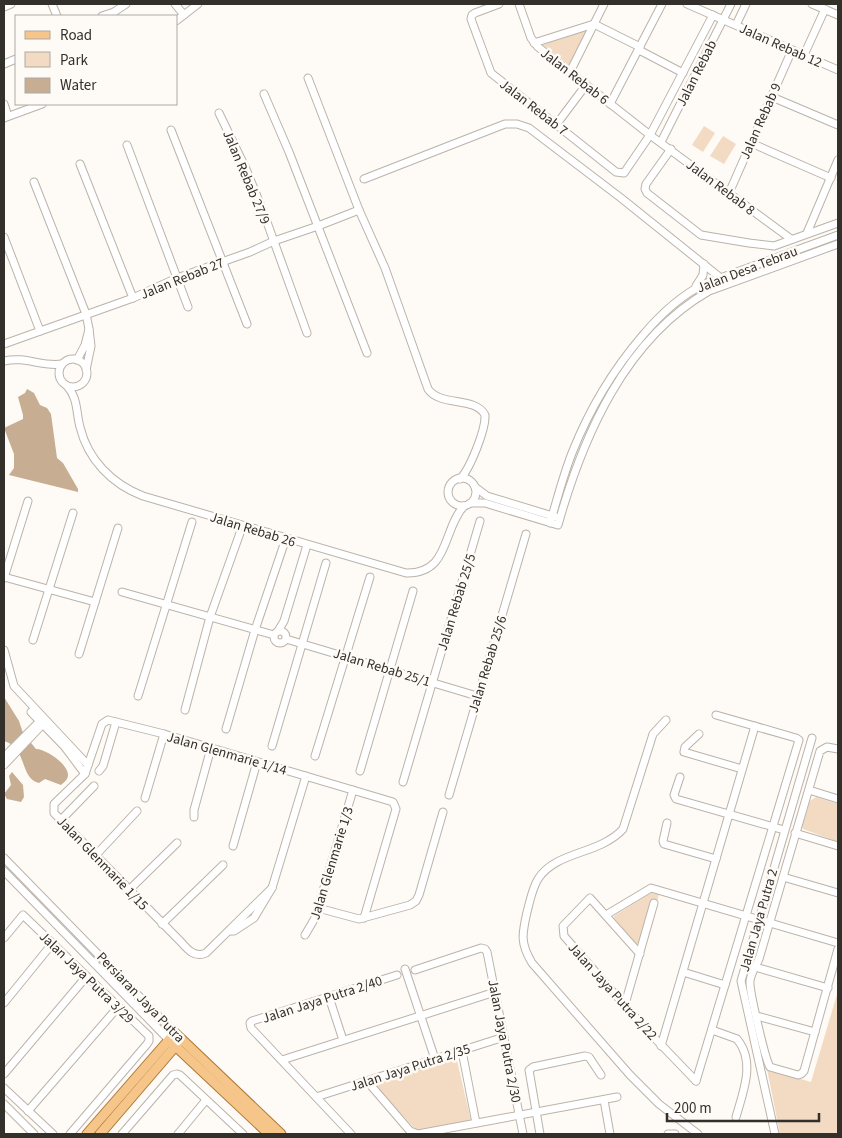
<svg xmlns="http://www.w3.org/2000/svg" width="842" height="1138" font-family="'Source Sans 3',sans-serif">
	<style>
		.green { fill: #f2dbc2 }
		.water { fill: #c7ad91 }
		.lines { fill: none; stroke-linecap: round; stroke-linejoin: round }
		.minor-casing { stroke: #bcb3a9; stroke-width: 9 }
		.major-casing { stroke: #ad7835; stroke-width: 11 }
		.minor { stroke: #fff; stroke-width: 7 }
		.major { stroke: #f5c589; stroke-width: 9 }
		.labels { text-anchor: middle; stroke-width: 5; stroke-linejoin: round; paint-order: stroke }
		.street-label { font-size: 14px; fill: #332f2b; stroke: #fefaf6 }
	</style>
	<rect width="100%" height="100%" fill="#fefaf6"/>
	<g class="green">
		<path d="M589,28L570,66L543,45Z"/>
		<path d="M704,126L715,133L703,152L692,145Z"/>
		<path d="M723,136L736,144L724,164L710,156Z"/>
		<path d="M816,797L838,804V842L803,829L802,827L810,801Z"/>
		<path d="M651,893L659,894L657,902L653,901L639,943L636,944L614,918V916Z"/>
		<path d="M838,991V1134H780L767,1069L811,1082Z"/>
		<path d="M456,1056L471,1121L416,1130L372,1082Z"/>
	</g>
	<g class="water">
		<path d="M27,389L34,393L40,405L47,408L51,414L57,458L63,463L78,489V492L9,475L14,468V454L4,428L23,419V415L18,397L25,393Z"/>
		<path d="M4,697L19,721L23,733L36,749C46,749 68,764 68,775C68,780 64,782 61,785L45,779L39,783C19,778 28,748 4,741Z"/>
		<path d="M12,772L23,785L24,797L21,802L7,799L4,794L11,785L9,776Z"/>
	</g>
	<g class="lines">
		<defs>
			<g id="minor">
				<path d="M52,4L57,16"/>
				<path d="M175,4L184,15"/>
				<path d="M499,4L475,13L472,15L471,19L491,73L616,172L624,173L650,135L713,15"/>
				<path d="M519,4L531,38L538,47L650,135L791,239"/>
				<path d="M687,4L838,70"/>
				<path d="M812,4L838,15"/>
				<path d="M4,7L11,4"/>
				<path d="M102,16L114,12L126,4"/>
				<path d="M176,21L198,4"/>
				<path d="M736,25L746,4"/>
				<path d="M534,43L594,24L640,47"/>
				<path d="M639,50L683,73"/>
				<path d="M804,55L825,9"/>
				<path d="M4,64L16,59"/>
				<path d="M570,72L604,4"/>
				<path d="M308,78L359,210L385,268L428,389C440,407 475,396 485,415C486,429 470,469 460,479"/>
				<path d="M264,94L289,152L367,353"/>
				<path d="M772,97L838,125"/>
				<path d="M4,104L8,116"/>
				<path d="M610,104L662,4"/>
				<path d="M219,113L246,169L263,211L307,333"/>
				<path d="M4,118L42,104"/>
				<path d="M556,125L586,85"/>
				<path d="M171,130L247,324"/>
				<path d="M661,142L731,4"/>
				<path d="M751,143L831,178"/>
				<path d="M127,145L188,307"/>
				<path d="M671,149L646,184L645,189L647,193L701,235L749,243L774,246L838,223"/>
				<path d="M80,164L133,298"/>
				<path d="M364,179L505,124H517L529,128L621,198L722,279"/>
				<path d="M34,182L86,314L89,329"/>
				<path d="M729,193L792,50"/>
				<path d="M807,233L838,160"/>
				<path d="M4,237L40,331"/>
				<path d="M696,286L703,275L704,264"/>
				<path d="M4,344L133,298L177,278L250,252L274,241L318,226L359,210"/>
				<circle cx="73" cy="373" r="14"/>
				<path d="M77,360L85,345L89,329L91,346L86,370"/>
				<path d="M4,361C26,356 41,367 62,364"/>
				<path d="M67,386C78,398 76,412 80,427C88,460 112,484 143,496L406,573C450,574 442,530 464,506"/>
				<circle cx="462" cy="492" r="14"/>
				<path d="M475,487L487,496L556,517"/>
				<path d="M471,503H485L558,525C583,436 625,339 709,291L838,244"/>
				<path d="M550,523C557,500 563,476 572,453C589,410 612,371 643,335C660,315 680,296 704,284L838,235"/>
				<path d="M4,577L95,602"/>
				<path d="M4,578L28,501"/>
				<path d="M122,592L274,635"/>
				<circle cx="280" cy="637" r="6"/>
				<path d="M278,631L284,621L307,545"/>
				<path d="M286,639L477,696"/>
				<path d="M33,640L73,513"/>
				<path d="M4,650L14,686L88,765"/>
				<path d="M79,654L118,528"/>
				<path d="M138,696L192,522"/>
				<path d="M185,710L210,617L240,533"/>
				<path d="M31,712L64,746L85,774"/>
				<path d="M666,720L653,734L623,829C617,836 610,840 602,844C581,854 551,858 538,879C532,889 530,901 527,912C522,934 520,943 532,963L630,1075L659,1104L698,1134"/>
				<path d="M226,729L255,630L283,547"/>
				<path d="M699,734L685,747L684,752L742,769"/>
				<path d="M272,746L326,563"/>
				<path d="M838,749L827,747L820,751L759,959C756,966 751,973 750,981C749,990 765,1059 770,1067L798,1075L801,1074L804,1071L838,949"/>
				<path d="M315,756L370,577"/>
				<path d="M4,757L41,720"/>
				<path d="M4,765L44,723"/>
				<path d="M99,771L103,766L116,722"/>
				<path d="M360,771L413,591"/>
				<path d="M680,777L674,795L676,799L784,830"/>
				<path d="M403,782L480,521"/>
				<path d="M809,790L838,799"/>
				<path d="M449,795L526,534"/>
				<path d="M145,798L164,734"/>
				<path d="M194,817V810L211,748"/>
				<path d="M60,821L94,786"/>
				<path d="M667,823L663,841L664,844L716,859"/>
				<path d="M795,833L838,846"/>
				<path d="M233,846L257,762"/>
				<path d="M95,856L137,811"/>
				<path d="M4,858L175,1033"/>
				<path d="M4,871L169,1040"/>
				<path d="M783,877L838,893"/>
				<path d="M272,888L206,953C195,958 188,950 181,942L54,813V804L85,774L102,724L108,720L164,734L393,802L396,809L364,918"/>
				<path d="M129,890L177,843"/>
				<path d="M318,908L359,919L410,905L416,901L419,895L443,812"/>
				<path d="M606,915L651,888L838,943"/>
				<path d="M162,924L223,865"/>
				<path d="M229,931H234L254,918L272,888L306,776"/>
				<path d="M305,935L315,918L353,790"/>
				<path d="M4,938L23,915L149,1036V1041L147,1044L70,1134"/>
				<path d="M640,954L590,898L563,926L564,936L642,1025L696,1081"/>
				<path d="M755,967L828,988"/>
				<path d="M405,969L435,1059"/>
				<path d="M415,970L481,948L485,949L487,952L523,1134"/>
				<path d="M683,972L725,985"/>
				<path d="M329,997L343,1040"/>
				<path d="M4,1003L52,944"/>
				<path d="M625,1004L654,903"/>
				<path d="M757,1016L815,1032"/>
				<path d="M712,1030L737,1039C756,1062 743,1092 736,1117"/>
				<path d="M661,1046L755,726"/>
				<path d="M462,1051L476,1123"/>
				<path d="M282,1060L495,992"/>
				<path d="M4,1074L86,977"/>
				<path d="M367,1081L410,1131L418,1134L617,1097"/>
				<path d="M696,1081L799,740L796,738L716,715"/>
				<path d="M4,1088L53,1134"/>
				<path d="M316,1097L504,1037"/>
				<path d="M604,1100L610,1134"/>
				<path d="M4,1104L34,1134"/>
				<path d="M28,1111L118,1007"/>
				<path d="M122,1134L173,1075L177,1074L180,1075L243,1134"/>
				<path d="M178,1134L206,1100"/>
				<path d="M351,1134L251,1028L250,1023L252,1021L397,975"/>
				<path d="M540,1134L529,1070L533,1067L585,1056L589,1057L601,1075"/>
				<path d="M668,1134H675"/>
				<path d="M775,1134L741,981L812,738"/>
			</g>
			<g id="major">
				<path d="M169,1040L269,1134"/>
				<path d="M87,1134L175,1033L281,1134"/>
				<path d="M100,1134L179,1042"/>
			</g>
		</defs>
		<use href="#minor" class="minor-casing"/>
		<use href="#major" class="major-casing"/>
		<use href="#minor" class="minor"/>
		<use href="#major" class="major"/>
	</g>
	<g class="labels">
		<g class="street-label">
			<text transform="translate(781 45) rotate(24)" y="5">Jalan Rebab 12</text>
			<text transform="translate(696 73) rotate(-63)" y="5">Jalan Rebab</text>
			<text transform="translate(575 76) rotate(38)" y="5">Jalan Rebab 6</text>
			<text transform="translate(534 107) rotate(38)" y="5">Jalan Rebab 7</text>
			<text transform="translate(760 121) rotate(-66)" y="5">Jalan Rebab 9</text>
			<text transform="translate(247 177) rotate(67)" y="5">Jalan Rebab 27/9</text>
			<text transform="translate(721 187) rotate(37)" y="5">Jalan Rebab 8</text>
			<text transform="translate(747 269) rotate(-21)" y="5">Jalan Desa Tebrau</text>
			<text transform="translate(182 278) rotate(-22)" y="5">Jalan Rebab 27</text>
			<text transform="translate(253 529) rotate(17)" y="5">Jalan Rebab 26</text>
			<text transform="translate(456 602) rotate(-73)" y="5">Jalan Rebab 25/5</text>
			<text transform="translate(487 664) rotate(-73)" y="5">Jalan Rebab 25/6</text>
			<text transform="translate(382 667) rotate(17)" y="5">Jalan Rebab 25/1</text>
			<text transform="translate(227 753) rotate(16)" y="5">Jalan Glenmarie 1/14</text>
			<text transform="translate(103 863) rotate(46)" y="5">Jalan Glenmarie 1/15</text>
			<text transform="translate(331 863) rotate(-73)" y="5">Jalan Glenmarie 1/3</text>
			<text transform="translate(758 920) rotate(-74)" y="5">Jalan Jaya Putra 2</text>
			<text transform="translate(87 977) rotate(44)" y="5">Jalan Jaya Putra 3/29</text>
			<text transform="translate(613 991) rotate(48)" y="5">Jalan Jaya Putra 2/22</text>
			<text transform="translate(141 997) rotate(46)" y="5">Persiaran Jaya Putra</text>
			<text transform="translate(322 999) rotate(-18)" y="5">Jalan Jaya Putra 2/40</text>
			<text transform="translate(505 1041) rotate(79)" y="5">Jalan Jaya Putra 2/30</text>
			<text transform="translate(410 1067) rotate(-18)" y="5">Jalan Jaya Putra 2/35</text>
		</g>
	</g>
	<rect width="842" height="1138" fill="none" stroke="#332f2b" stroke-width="10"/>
	<rect x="15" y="15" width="162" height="90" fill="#fefaf6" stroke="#ada9a5"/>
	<rect x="25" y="31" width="25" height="8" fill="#f5c589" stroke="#ada9a5"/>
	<text x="60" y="40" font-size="15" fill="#332f2b">Road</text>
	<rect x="25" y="52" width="25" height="15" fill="#f2dbc2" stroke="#ada9a5"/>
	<text x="60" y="65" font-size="15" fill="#332f2b">Park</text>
	<rect x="25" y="78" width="25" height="15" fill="#c7ad91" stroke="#ada9a5"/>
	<text x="60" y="90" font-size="15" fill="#332f2b">Water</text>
	<path d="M667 1113v8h152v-8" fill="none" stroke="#332f2b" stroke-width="2.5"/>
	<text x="674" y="1113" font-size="15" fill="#332f2b" stroke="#fefaf6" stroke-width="4" paint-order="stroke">200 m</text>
</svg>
